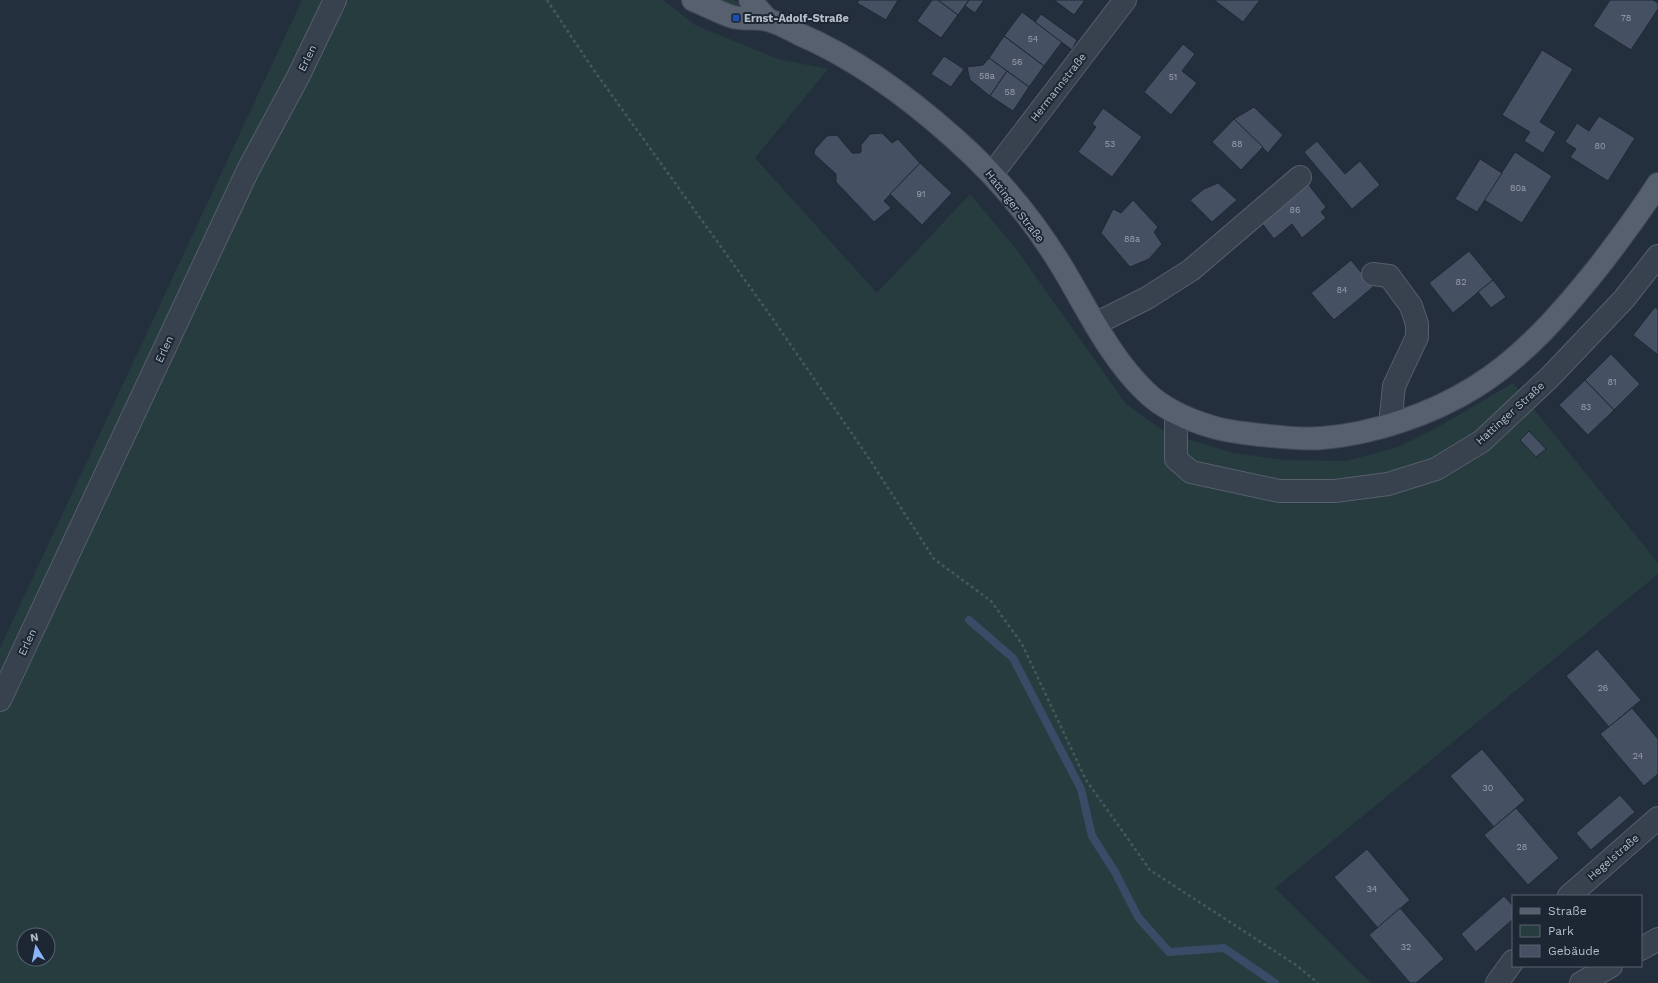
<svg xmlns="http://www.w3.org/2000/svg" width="1658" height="983" font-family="'Work Sans',sans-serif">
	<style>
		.green { fill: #263c3f; fill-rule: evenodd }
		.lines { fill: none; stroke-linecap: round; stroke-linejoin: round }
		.stream { stroke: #394c67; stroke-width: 8 }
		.building { fill: #455162; stroke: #1f2835 }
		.minor-casing { stroke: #565f6c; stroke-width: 24 }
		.major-casing { stroke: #414a57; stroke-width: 24 }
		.path { stroke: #44595c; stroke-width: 2.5; stroke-dasharray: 3 3; stroke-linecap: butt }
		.minor { stroke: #38414e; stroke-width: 22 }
		.major { stroke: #56606e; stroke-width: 22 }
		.transit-dot { fill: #1a4fb4; stroke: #1d2633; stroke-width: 1.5 }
		.labels { text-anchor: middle; stroke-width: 4; stroke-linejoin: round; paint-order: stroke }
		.number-label { font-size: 9px; fill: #98a1af }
		.poi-label { font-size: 11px; font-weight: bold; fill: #b4bcc9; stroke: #1d2633; text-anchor: start }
		.street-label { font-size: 11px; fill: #b4bcc9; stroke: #1d2633 }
	</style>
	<rect width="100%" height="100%" fill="#242f3e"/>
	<g class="green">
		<path d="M302,0H663L695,25L778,59L828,69L755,158L877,293L970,194L1017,250L1126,404L1167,433L1233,453L1285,460L1346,461L1401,446L1445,423L1513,383L1658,563V574L1275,888L1371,983H0V648ZM24,935H48V959H24Z"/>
		<path d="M714,0H733L748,7L744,12Z"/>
	</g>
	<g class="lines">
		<path class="stream" d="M969,620L1013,658L1081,789L1092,836L1115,872L1138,917L1169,952L1224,948L1275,983"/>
	</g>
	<g class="building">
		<path d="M859,0H898L886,20L857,3Z"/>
		<path d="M932,0H938L958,15L941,38L917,21Z"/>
		<path d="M938,0H969L958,15Z"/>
		<path d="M969,0H984L975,13L965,6Z"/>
		<path d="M1054,0H1085L1074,15Z"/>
		<path d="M1214,0H1260L1243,22Z"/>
		<path d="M1610,0H1653L1658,3V9L1631,50L1593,26Z"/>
		<path d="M1022,12L1062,42L1044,66L1004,36Z"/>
		<path d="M1041,14L1077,40L1072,50L1035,22Z"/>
		<path d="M1004,36L1044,66L1029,87L989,58Z"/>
		<path d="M1183,44L1195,54L1182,71L1197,83L1171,115L1144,92Z"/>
		<path d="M1542,50L1573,69L1540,122L1556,132L1543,153L1524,141L1530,132L1502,115Z"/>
		<path d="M944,56L964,69L951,87L931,74Z"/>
		<path d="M989,58L1007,71L990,96L970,80L967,67L983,65Z"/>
		<path d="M1007,71L1029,87L1013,111L990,96Z"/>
		<path d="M1254,107L1283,135L1268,153L1234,119Z"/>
		<path d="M1103,108L1142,137L1112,177L1078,152L1096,127L1092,124Z"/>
		<path d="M1599,116L1635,138L1608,181L1570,157L1576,149L1565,142L1577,123L1589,131Z"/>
		<path d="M1234,119L1263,147L1241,170L1212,142Z"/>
		<path d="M882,133L892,143L898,139L920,163L884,201L891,208L874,222L836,182V174L814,154L815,149L827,136L837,135L852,153H859L861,152V145L870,134Z"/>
		<path d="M1317,141L1345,174L1360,161L1380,185L1352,209L1304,152Z"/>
		<path d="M1515,152L1552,176L1522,223L1484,200Z"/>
		<path d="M1480,159L1502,173L1477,212L1455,199Z"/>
		<path d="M920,163L952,193L922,225L890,194Z"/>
		<path d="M1305,180L1326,207L1321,212L1326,218L1302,238L1292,224L1274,239L1257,217Z"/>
		<path d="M1218,183L1237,200L1212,222L1190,200L1204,189Z"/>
		<path d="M1133,200L1158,227L1154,232L1162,244L1149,259L1130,267L1101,233L1113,209L1121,213Z"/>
		<path d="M1469,251L1493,280L1453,313L1429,283Z"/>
		<path d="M1351,260L1373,287L1334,320L1311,293Z"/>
		<path d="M1493,280L1506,297L1491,308L1478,292Z"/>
		<path d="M1655,307L1658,309V355L1633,335Z"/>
		<path d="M1611,354L1640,384L1614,410L1585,380Z"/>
		<path d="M1585,380L1614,410L1588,435L1559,405Z"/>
		<path d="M1529,431L1546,449L1536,457L1520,440Z"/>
		<path d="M1597,649L1641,700L1609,727L1566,676Z"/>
		<path d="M1632,708L1658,739V774L1644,786L1600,734Z"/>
		<path d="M1482,749L1525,800L1494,827L1450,776Z"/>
		<path d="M1620,795L1635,812L1591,850L1576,833Z"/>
		<path d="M1516,808L1559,858L1528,885L1484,835Z"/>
		<path d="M1367,849L1410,900L1378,928L1334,877Z"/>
		<path d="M1504,896L1513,906V919L1476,952L1461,934Z"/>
		<path d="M1400,908L1444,959L1416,983H1410L1369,935Z"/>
	</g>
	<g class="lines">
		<defs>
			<g id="minor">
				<path d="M992,174L1125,0"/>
				<path d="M1373,274L1389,276L1411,306L1417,324V337L1394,386L1390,425"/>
				<path d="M1095,324L1147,298L1191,270L1300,177"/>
				<path d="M1176,413V459L1191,472L1279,491H1335L1388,484L1436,469L1482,441L1550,377L1624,299L1658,256"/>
				<path d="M0,700L248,170L298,77L335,0"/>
				<path d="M1569,896L1658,818"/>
				<path d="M1641,949L1658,939"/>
				<path d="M1497,983L1513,961"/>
				<path d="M1581,983L1611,966"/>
			</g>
			<g id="major">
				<path d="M693,0C706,5 720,13 733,17C745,20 759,17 771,21C780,24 790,29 799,34C857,59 907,96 954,138C996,175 1033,219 1062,267C1088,310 1109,356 1145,391C1164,410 1191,421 1216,428C1230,432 1246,433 1260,435C1280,437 1302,440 1322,438C1373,434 1432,414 1475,387C1525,356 1564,310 1600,265C1620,239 1640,212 1658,184"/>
				<path d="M750,0L768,20"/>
			</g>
		</defs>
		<use href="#minor" class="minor-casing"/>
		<use href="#major" class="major-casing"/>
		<path class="path" d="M547,0L593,69L770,315L866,454L934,559L991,601L1022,644L1086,780L1150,870L1296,965L1318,983"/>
		<use href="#minor" class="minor"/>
		<use href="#major" class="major"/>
	</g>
	<rect class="transit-dot" x="732" y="14" width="8" height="8" rx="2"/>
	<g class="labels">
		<g class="number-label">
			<text x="1626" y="21">78</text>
			<text x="1033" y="42">54</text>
			<text x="1017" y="65">56</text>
			<text x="987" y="79">58a</text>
			<text x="1173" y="80">51</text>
			<text x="1010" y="95">58</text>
			<text x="1110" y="147">53</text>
			<text x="1237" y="147">88</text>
			<text x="1600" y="149">80</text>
			<text x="1518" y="191">80a</text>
			<text x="921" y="197">91</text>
			<text x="1295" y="213">86</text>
			<text x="1132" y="242">88a</text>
			<text x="1461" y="285">82</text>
			<text x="1342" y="293">84</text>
			<text x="1612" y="385">81</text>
			<text x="1586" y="410">83</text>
			<text x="1603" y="691">26</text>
			<text x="1638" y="759">24</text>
			<text x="1488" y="791">30</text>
			<text x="1522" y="850">28</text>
			<text x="1372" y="892">34</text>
			<text x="1406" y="950">32</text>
		</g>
		<g class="poi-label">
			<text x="744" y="22">Ernst-Adolf-Straße</text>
		</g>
		<g class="street-label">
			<text transform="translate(307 58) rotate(-64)" y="4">Erlen</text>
			<text transform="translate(1058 87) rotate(-52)" y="4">Hermannstraße</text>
			<text transform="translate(1015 206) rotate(52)" y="4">Hattinger Straße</text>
			<text transform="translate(164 349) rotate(-65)" y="4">Erlen</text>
			<text transform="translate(1510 413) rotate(-42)" y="4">Hattinger Straße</text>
			<text transform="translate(27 642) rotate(-65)" y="4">Erlen</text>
			<text transform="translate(1613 857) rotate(-41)" y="4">Hegelstraße</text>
		</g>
	</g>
	<rect x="1512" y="895" width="130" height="72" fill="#1d2633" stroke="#59626f"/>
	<rect x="1520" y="908" width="20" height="6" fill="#56606e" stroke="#59626f"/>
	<text x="1548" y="915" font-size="12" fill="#b4bcc9">Straße</text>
	<rect x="1520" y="925" width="20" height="12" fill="#263c3f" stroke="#59626f"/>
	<text x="1548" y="935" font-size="12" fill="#b4bcc9">Park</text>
	<rect x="1520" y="945" width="20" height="12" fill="#455162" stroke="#59626f"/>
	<text x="1548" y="955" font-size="12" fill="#b4bcc9">Gebäude</text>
	<g transform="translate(36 947) rotate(350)"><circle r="19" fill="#1d2633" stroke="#59626f"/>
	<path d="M0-3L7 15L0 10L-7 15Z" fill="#8ab4f8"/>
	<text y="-6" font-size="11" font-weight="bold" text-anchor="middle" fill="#b4bcc9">N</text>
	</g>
</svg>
